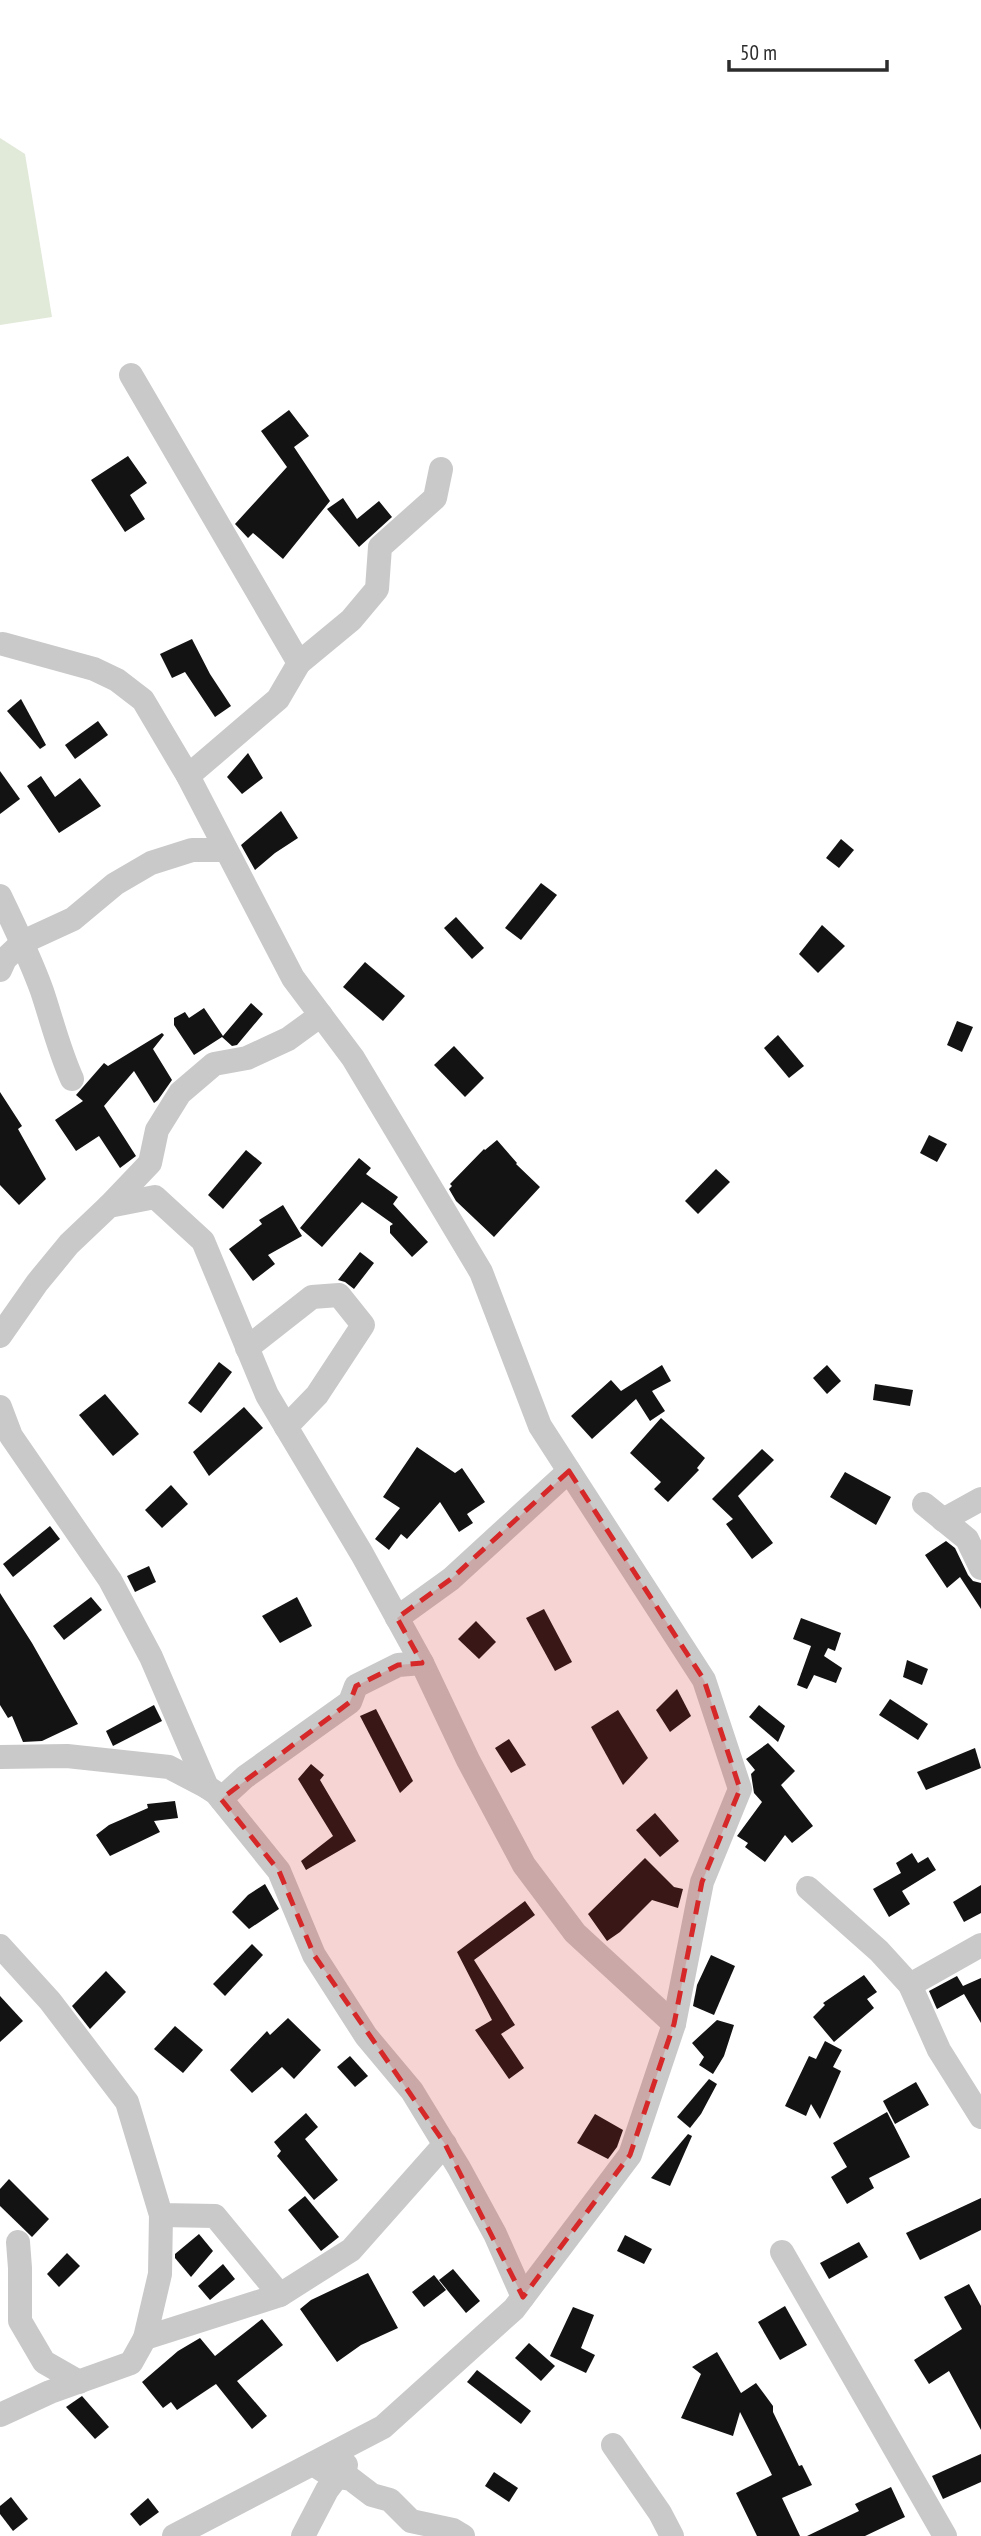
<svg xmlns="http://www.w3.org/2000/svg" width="981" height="2536" font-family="'PT Sans Narrow',sans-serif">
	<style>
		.green { fill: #e1e9d9 }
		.building { fill: #131313 }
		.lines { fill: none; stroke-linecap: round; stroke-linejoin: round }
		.street { stroke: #c9c9c9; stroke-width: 24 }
		.marked { fill: #d62828; fill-opacity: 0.2; stroke: #d62828; stroke-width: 5; stroke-dasharray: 14 9; stroke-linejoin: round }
	</style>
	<rect width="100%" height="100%" fill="#fff"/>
	<path class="green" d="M0,138L25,154L52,317L0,325Z"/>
	<g class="building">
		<path d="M289,410L309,436L294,447L330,501L283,559L253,533L248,538L235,524L287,467L261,431Z"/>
		<path d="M128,456L147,483L130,495L145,519L125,532L91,480Z"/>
		<path d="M343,498L357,519L379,501L392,517L359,547L327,509Z"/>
		<path d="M192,639L210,674L231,706L215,717L185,672L172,678L160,654Z"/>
		<path d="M21,699L46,745L40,749L7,711Z"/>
		<path d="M98,721L108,735L75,759L65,745Z"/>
		<path d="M248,753L263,778L242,794L227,777Z"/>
		<path d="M0,771L20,799L0,814Z"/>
		<path d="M41,776L55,797L80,778L101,806L59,833L27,786Z"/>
		<path d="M281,811L298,838L275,853L255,870L241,845Z"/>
		<path d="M841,839L854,850L839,868L826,858Z"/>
		<path d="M541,883L557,895L521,940L505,928Z"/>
		<path d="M456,917L484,948L472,959L444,928Z"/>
		<path d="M822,925L845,946L818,973L799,954Z"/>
		<path d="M365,962L405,996L383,1021L343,987Z"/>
		<path d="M251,1003L263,1014L237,1045L232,1046L222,1037L194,1055L174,1025V1018L185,1012L189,1018L204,1008L223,1036Z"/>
		<path d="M957,1021L973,1027L962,1052L947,1045Z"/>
		<path d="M162,1033L164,1035L153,1049L172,1080L158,1100L154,1103L134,1071L104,1106L136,1156L120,1168L99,1136L76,1151L55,1120L83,1101L76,1095L104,1063L108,1066Z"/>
		<path d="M778,1035L804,1066L789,1078L764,1048Z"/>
		<path d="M454,1046L484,1078L465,1097L434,1065Z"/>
		<path d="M0,1092L22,1126L18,1129L46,1179L19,1205L0,1185Z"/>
		<path d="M929,1135L947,1144L937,1162L920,1153Z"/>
		<path d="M497,1140L517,1163L516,1164L540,1187L494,1237L456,1201L449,1189L452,1186L450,1184L484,1149L485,1150Z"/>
		<path d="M246,1150L262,1163L223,1209L208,1195Z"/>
		<path d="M359,1158L371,1168L366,1174L398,1197L393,1204L428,1242L412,1257L390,1233V1226L393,1224L362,1202L322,1247L300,1228Z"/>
		<path d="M716,1169L730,1182L698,1214L685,1201Z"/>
		<path d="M283,1205L302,1236L268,1255L275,1264L253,1281L229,1249L262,1224L259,1220Z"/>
		<path d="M360,1252L374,1263L354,1289L345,1282L338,1280Z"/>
		<path d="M219,1362L232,1372L201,1413L188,1403Z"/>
		<path d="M662,1365L671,1381L652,1391L665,1411L650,1421L636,1399L592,1439L571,1416L611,1380L621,1391Z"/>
		<path d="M827,1365L841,1381L827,1394L813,1378Z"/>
		<path d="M875,1384L913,1390L910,1406L873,1400Z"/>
		<path d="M105,1394L139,1434L113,1456L79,1415Z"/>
		<path d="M244,1407L263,1428L209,1476L193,1452Z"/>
		<path d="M661,1418L705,1458L697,1468L699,1470L668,1502L654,1489L661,1482L630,1453Z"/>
		<path d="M417,1447L455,1473L462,1468L485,1502L467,1514L473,1523L459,1532L440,1502L407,1539L401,1534L389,1550L375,1539L400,1508L383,1497Z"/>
		<path d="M762,1449L774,1460L738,1496L773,1543L752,1559L726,1524L733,1519L712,1499Z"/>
		<path d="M845,1472L891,1497L876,1525L830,1497Z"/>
		<path d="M171,1485L188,1504L162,1528L145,1510Z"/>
		<path d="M50,1526L60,1539L13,1577L3,1564Z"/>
		<path d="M946,1541L955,1548L968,1575L973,1581L981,1583V1609L960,1577L947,1588L925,1555Z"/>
		<path d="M149,1566L156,1582L135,1592L127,1576Z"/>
		<path d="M0,1593L32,1643L78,1724L42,1741L23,1742L12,1716L8,1718L0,1705Z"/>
		<path d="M91,1597L102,1610L64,1640L53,1626Z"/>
		<path d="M297,1597L312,1626L280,1643L262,1616Z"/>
		<path d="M544,1609L572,1662L555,1671L526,1618Z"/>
		<path d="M801,1618L841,1633L835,1651L828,1648L824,1656L842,1668L836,1683L814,1675L807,1689L797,1685L811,1646L793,1639Z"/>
		<path d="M476,1621L496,1642L479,1659L458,1639Z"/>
		<path d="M907,1660L928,1669L922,1685L903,1677Z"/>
		<path d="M677,1689L691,1716L670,1732L656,1710Z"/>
		<path d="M890,1699L928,1724L918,1740L879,1715Z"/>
		<path d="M154,1705L162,1721L113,1746L106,1731Z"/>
		<path d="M759,1705L785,1726L778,1742L749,1717Z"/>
		<path d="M376,1709L413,1781L400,1793L360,1716Z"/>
		<path d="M618,1710L648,1758L623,1785L591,1727Z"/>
		<path d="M509,1739L526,1765L511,1773L495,1748Z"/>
		<path d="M768,1743L795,1771L781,1785L813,1826L792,1843L785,1835L765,1862L745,1847L748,1843L737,1836L762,1802L754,1793L751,1774L755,1770L746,1759Z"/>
		<path d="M975,1748L981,1768L926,1790L917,1772Z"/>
		<path d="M311,1764L324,1775L320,1780L356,1841L306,1870L301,1861L333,1836L298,1779Z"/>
		<path d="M175,1801L178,1818L154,1821L160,1832L110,1856L96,1835L109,1825L148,1808L147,1804Z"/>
		<path d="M655,1813L679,1841L660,1857L636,1830Z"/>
		<path d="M912,1853L918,1863L928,1857L936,1870L902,1891L910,1904L889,1917L873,1889L901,1873L896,1863Z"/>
		<path d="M645,1858L674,1887L683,1889L678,1908L652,1900L620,1932L607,1941L588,1914Z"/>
		<path d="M265,1884L279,1909L249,1929L232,1912L248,1895Z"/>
		<path d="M981,1885V1913L964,1922L953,1902Z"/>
		<path d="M525,1901L535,1915L474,1960L515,2025L501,2034L524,2068L509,2079L475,2030L492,2020L457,1952Z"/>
		<path d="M252,1944L263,1955L225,1996L213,1984Z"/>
		<path d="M711,1955L735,1966L714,2015L693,2006L697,1985Z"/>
		<path d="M106,1971L126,1992L90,2029L72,2006Z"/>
		<path d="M864,1975L877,1992L867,1999L874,2008L834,2042L813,2017L825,2005L823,2003Z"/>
		<path d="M957,1976L963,1986L981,1978V2023L964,1994L937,2009L936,2007L929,1991Z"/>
		<path d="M0,1996L23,2021L0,2042Z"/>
		<path d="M288,2018L321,2050L294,2079L282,2067L252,2093L230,2070L267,2031L270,2035Z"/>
		<path d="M717,2020L734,2025L724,2056L713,2074L699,2065L704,2057L692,2043Z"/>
		<path d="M175,2026L203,2050L183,2073L154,2049Z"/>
		<path d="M825,2041L842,2050L833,2067L841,2071L820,2119L811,2104L806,2116L785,2106L809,2056L816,2059Z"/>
		<path d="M350,2056L368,2076L355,2087L337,2067Z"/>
		<path d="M709,2079L717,2084L701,2114L690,2128L677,2117Z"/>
		<path d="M916,2082L929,2105L895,2124L883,2101Z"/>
		<path d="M887,2112L910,2157L869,2178L874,2188L847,2204L831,2177L847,2167L833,2143Z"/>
		<path d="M306,2113L318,2127L305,2139L338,2180L314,2200L277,2156L281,2151L274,2142Z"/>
		<path d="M595,2114L623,2130L617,2147L608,2159L577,2143Z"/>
		<path d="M688,2134L692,2136L670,2186L651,2178Z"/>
		<path d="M9,2179L49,2219L32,2237L0,2206V2189Z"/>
		<path d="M305,2196L339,2237L321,2251L288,2210Z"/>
		<path d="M981,2198V2230L920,2260L906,2233Z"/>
		<path d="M199,2234L213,2251L191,2277L175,2258V2254Z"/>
		<path d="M625,2235L652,2249L644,2264L617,2251Z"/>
		<path d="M859,2242L868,2257L829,2279L820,2263Z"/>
		<path d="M67,2253L80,2266L59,2287L47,2274Z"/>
		<path d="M223,2264L235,2279L210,2300L198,2286Z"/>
		<path d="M453,2269L480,2301L466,2313L439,2280Z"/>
		<path d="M368,2273L398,2328L361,2345L337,2362L300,2309L311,2300Z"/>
		<path d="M434,2275L446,2290L424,2307L412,2292Z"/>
		<path d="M969,2284L981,2306V2430L949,2371L929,2384L914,2360L962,2329L944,2297Z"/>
		<path d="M785,2306L807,2345L780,2360L758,2322Z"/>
		<path d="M573,2307L594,2315L581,2348L595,2355L586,2373L550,2356Z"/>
		<path d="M262,2319L283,2345L237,2381L267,2416L252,2429L216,2384L177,2410L171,2402L163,2408L142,2382L178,2351L200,2338L215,2356Z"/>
		<path d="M529,2343L555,2366L541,2381L515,2358Z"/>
		<path d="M717,2352L741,2393L756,2383L773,2406V2412L799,2466L802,2465L812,2485L782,2498L800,2536H757L736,2493L772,2475L740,2412L733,2436L681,2418L701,2374L692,2367Z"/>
		<path d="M477,2370L531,2411L521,2424L467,2382Z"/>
		<path d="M82,2396L109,2427L95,2439L66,2407Z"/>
		<path d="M981,2454V2482L943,2499L932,2476Z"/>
		<path d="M494,2472L518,2488L509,2502L485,2486Z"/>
		<path d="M891,2487L905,2517L865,2536H807L859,2511L855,2504Z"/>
		<path d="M11,2497L28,2519L13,2531L0,2514V2506Z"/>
		<path d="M148,2498L159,2512L140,2526L130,2514Z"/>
	</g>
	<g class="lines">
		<g class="street">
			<path d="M131,375L299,663L278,699L188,776"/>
			<path d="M3,644L94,669L117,680L143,700L188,776L293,978L353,1058L481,1272L540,1426L704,1680L740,1789L702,1882L674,2024L630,2155L514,2309L383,2427L174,2536"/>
			<path d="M299,663L351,620L377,589L380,547L435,498L441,469"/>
			<path d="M0,896C15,927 30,958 42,991C52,1021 59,1050 72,1079"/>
			<path d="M0,970L5,959L23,942L73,919L115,884L151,863L192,850H226"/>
			<path d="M109,1206L150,1163L157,1130L180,1093L214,1064L247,1058L288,1039L321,1015"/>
			<path d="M0,1336L37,1283L69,1244L109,1206L155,1197L203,1241L267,1395L362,1554L422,1663L468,1760L524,1865L575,1933L674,2024"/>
			<path d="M247,1348L312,1297L339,1295L363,1325L317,1395L286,1427"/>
			<path d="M0,1407L11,1436L110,1580L151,1657L207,1787L216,1793L279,1871L314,1955L366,2036L412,2091L459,2168L495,2234L523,2297"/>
			<path d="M924,1504L967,1539L981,1568"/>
			<path d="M943,1520L981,1499"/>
			<path d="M397,1618L451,1579L569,1471"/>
			<path d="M0,1757L67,1756L169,1767L207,1787"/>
			<path d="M221,1799L245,1777L350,1702L356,1686L398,1665L422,1663"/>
			<path d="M808,1888L879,1951L910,1985L939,2050L981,2117"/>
			<path d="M0,1946L50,2001L127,2102L161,2215L215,2216L280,2295"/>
			<path d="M910,1985L981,1945"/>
			<path d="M18,2242L20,2268V2321L44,2362L79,2382"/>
			<path d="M782,2252L945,2536"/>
			<path d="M145,2338L160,2274L161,2215"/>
			<path d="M0,2415L50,2392L131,2363L145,2338L280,2295L351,2250L445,2144"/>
			<path d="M613,2445L660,2513L672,2536"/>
			<path d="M313,2464L332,2476L351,2479L372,2495L390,2500L411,2521L453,2530L463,2536"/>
			<path d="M303,2536L327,2490L346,2465"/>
		</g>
	</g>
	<path class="marked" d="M569,1471L704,1680L740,1789L702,1882L674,2024L630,2155L523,2297L445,2144L314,1955L279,1871L221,1799L350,1702L356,1686L398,1665L422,1663L397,1618L451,1579Z"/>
	<path d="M729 60v10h158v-10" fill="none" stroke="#2c2c2c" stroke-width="3.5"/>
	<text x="740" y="60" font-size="21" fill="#2c2c2c" stroke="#ffffff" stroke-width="5" paint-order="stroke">50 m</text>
</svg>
